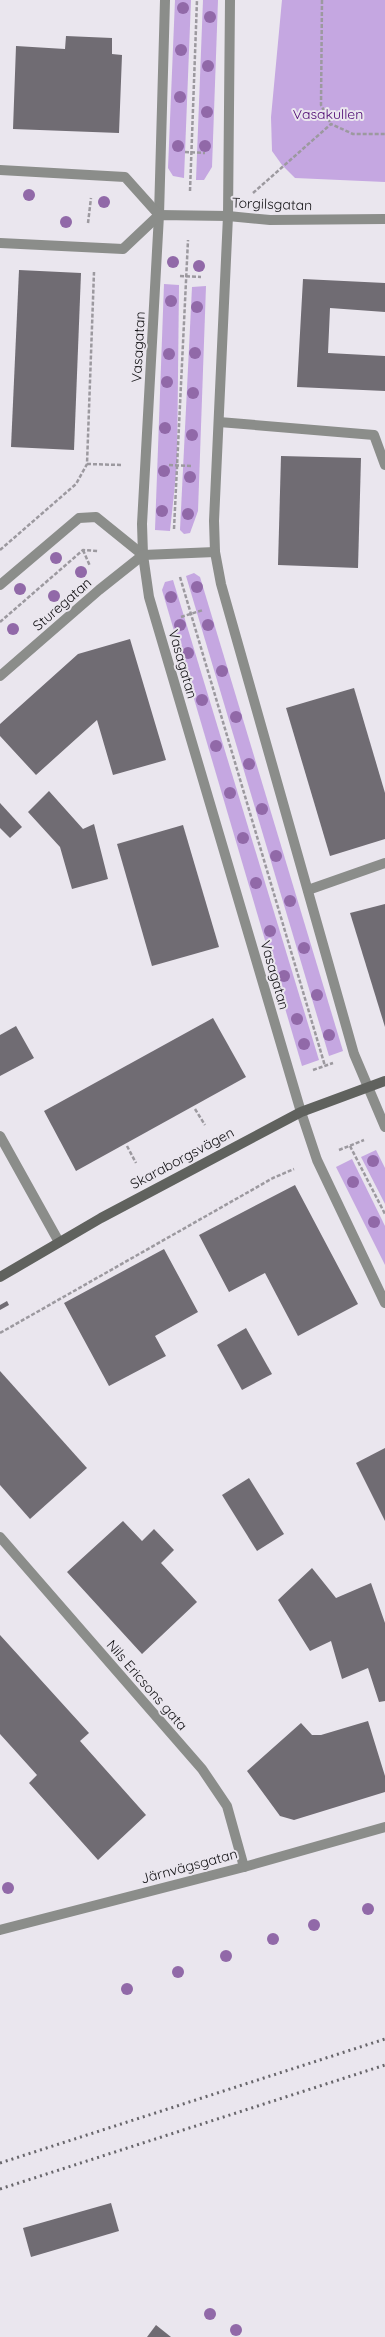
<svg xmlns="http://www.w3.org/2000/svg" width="385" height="2337" font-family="Quicksand,sans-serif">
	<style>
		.green { fill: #c5a7e1 }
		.building { fill: #706c73 }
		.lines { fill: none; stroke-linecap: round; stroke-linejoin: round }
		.path { stroke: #9c999f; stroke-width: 2.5; stroke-dasharray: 4 2; stroke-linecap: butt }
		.lane { stroke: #8b8d8a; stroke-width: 10 }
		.street { stroke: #8b8d8a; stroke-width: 10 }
		.secondary { stroke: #60625e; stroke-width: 10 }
		.rail { stroke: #68666b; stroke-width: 3; stroke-dasharray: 2 4; stroke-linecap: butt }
		.tree { fill: #9169a8 }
		.labels { text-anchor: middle; stroke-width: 4; stroke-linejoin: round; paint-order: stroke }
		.park-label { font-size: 14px; fill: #49026e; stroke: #eae6ee }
		.street-label { font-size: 14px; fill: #121114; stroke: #eae6ee }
	</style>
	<rect width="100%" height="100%" fill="#eae6ee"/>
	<g class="green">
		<path d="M175,0H191L184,178L173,176L168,168Z"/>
		<path d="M203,0H218L212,167L204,180H196Z"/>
		<path d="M282,0H385V182L295,178L282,165L272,151L271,117Z"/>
		<path d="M164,284L179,285L177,465L170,531L155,530Z"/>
		<path d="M206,286L198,511L190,533L184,534L180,530L192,287Z"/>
		<path d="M194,573L200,577L343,1051L329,1056L186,576Z"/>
		<path d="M173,580L319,1060L302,1066L162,590L165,582Z"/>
		<path d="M376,1150L385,1168V1204L361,1157Z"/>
		<path d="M352,1159L385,1226V1265L336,1167Z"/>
	</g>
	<g class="building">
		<path d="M66,36L112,38V54L122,55L119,133L13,129L16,46L65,49Z"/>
		<path d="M19,270L81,273L74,450L11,447Z"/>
		<path d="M303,279L385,283V312L330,308L328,353L385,356V391L297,387Z"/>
		<path d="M281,456L361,458L358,568L278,565Z"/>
		<path d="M130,639L166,760L113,775L97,720L36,775L0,736V724L78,654Z"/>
		<path d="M354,688L385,793V839L330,856L286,708Z"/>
		<path d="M49,791L83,829L94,824L108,879L72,889L60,847L28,812Z"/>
		<path d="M0,803L22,827L10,838L0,828Z"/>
		<path d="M183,825L219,947L152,966L117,844Z"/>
		<path d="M385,904V1027L350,913Z"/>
		<path d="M213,1018L246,1077L76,1171L44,1111Z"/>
		<path d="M16,1026L34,1058L0,1076V1035Z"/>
		<path d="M295,1185L358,1304L298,1336L265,1273L229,1292L199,1235Z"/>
		<path d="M164,1249L198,1312L155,1336L166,1356L109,1386L64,1303Z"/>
		<path d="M7,1301L9,1305L0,1310V1305Z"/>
		<path d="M246,1328L272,1374L242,1390L217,1345Z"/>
		<path d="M0,1371L87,1468L30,1519L0,1485Z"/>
		<path d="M385,1448V1521L356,1463Z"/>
		<path d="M249,1478L284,1534L257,1551L222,1495Z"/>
		<path d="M123,1521L142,1541L154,1529L174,1550L161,1563L197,1602L142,1654L67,1572Z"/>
		<path d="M312,1568L336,1598L371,1583L385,1623V1701L379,1702L368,1668L342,1679L331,1641L310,1651L278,1600Z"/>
		<path d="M0,1635L89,1733L80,1741L146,1815L98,1860L29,1783L37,1775L0,1734Z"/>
		<path d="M368,1721L385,1776V1792L294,1820L280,1816L247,1771L301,1723L312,1735H321Z"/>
		<path d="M111,2203L119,2231L31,2257L23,2228Z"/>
		<path d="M156,2325L171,2337H147Z"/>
	</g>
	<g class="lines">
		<g class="path">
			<path d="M322,0L321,105L331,124"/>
			<path d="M185,152L205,153"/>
			<path d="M190,191L197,0"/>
			<path d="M253,193L331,124L353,134H385"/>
			<path d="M88,223L91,198"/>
			<path d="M180,276L201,277"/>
			<path d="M87,464L122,465"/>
			<path d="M169,465L192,466"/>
			<path d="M174,529L188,240"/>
			<path d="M0,550L76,484L87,464L94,272"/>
			<path d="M83,550L90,566"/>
			<path d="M180,577L325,1066"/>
			<path d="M181,617L203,610"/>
			<path d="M0,622L83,550L98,551"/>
			<path d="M313,1070L333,1063"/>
			<path d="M195,1109L205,1125"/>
			<path d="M127,1146L136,1163"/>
			<path d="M350,1146L385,1214"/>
			<path d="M339,1150L364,1140"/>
			<path d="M0,1333L273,1178L294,1169"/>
		</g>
		<g class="lane">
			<path d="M219,422L374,435L385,465"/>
			<path d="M308,890L385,863"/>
			<path d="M0,1136L59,1242"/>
		</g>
		<g class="street">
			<path d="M165,0L159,215L142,524L143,555L149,597L301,1112L317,1160L385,1303"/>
			<path d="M230,0L228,216L214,521L215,552L221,584L354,1054L385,1127"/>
			<path d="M0,170L125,177L159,215"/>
			<path d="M0,243L123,249L159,215L228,216L270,220L385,219"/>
			<path d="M0,585L79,518L96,517L143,555"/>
			<path d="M0,676L99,590L143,555L215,552"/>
			<path d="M0,1537L202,1769L227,1806L244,1867"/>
			<path d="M0,1930L244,1867L385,1827"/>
		</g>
		<path class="secondary" d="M0,1277L101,1218L301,1112L385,1081"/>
		<g class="rail">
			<path d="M0,2163L385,2039"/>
			<path d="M0,2189L385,2065"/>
		</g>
	</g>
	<g class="tree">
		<circle cx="183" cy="8" r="6"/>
		<circle cx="210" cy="17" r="6"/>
		<circle cx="181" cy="50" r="6"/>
		<circle cx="208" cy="66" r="6"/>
		<circle cx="180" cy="97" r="6"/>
		<circle cx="207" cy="112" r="6"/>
		<circle cx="178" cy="146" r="6"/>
		<circle cx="205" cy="146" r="6"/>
		<circle cx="29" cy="195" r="6"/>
		<circle cx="104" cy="202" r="6"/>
		<circle cx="66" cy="222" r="6"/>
		<circle cx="173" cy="262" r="6"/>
		<circle cx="199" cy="266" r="6"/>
		<circle cx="171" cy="301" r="6"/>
		<circle cx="197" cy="307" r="6"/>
		<circle cx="195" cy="353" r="6"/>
		<circle cx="169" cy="354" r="6"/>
		<circle cx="167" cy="382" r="6"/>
		<circle cx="193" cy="393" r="6"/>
		<circle cx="165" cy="428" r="6"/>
		<circle cx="192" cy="435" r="6"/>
		<circle cx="164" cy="471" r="6"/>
		<circle cx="190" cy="477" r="6"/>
		<circle cx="162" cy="511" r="6"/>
		<circle cx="188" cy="514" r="6"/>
		<circle cx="56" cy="558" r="6"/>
		<circle cx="81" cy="572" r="6"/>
		<circle cx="197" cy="587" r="6"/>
		<circle cx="20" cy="589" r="6"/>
		<circle cx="54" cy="596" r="6"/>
		<circle cx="171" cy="597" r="6"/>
		<circle cx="180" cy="625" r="6"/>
		<circle cx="208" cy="625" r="6"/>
		<circle cx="13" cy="629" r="6"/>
		<circle cx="188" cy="653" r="6"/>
		<circle cx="222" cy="671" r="6"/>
		<circle cx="202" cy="700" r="6"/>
		<circle cx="236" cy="717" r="6"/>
		<circle cx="216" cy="746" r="6"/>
		<circle cx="249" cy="764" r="6"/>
		<circle cx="230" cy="793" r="6"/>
		<circle cx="262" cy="809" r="6"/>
		<circle cx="243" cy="838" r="6"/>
		<circle cx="276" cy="856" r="6"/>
		<circle cx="256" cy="883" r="6"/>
		<circle cx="290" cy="901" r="6"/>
		<circle cx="270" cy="931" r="6"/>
		<circle cx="304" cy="948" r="6"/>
		<circle cx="284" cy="976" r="6"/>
		<circle cx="317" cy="995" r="6"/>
		<circle cx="297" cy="1019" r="6"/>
		<circle cx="329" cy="1035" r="6"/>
		<circle cx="304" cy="1044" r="6"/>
		<circle cx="373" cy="1161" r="6"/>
		<circle cx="353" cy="1182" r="6"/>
		<circle cx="374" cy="1222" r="6"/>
		<circle cx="8" cy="1888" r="6"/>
		<circle cx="368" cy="1909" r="6"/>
		<circle cx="314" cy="1925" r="6"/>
		<circle cx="273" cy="1939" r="6"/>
		<circle cx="226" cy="1956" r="6"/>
		<circle cx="178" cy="1972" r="6"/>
		<circle cx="127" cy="1989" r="6"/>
		<circle cx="210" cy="2314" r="6"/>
		<circle cx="236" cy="2330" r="6"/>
	</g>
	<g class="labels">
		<g class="park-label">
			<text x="328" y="119">Vasakullen</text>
		</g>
		<g class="street-label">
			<text transform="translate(272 204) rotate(2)" y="5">Torgilsgatan</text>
			<text transform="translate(138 347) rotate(-87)" y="5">Vasagatan</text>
			<text transform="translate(62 604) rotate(-41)" y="5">Sturegatan</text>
			<text transform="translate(183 664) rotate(74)" y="5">Vasagatan</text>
			<text transform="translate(275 975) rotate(74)" y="5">Vasagatan</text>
			<text transform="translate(182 1158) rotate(-28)" y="5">Skaraborgsvägen</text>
			<text transform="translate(147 1685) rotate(49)" y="5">Nils Ericsons gata</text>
			<text transform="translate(189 1866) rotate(-15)" y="5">Järnvägsgatan</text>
		</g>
	</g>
</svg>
